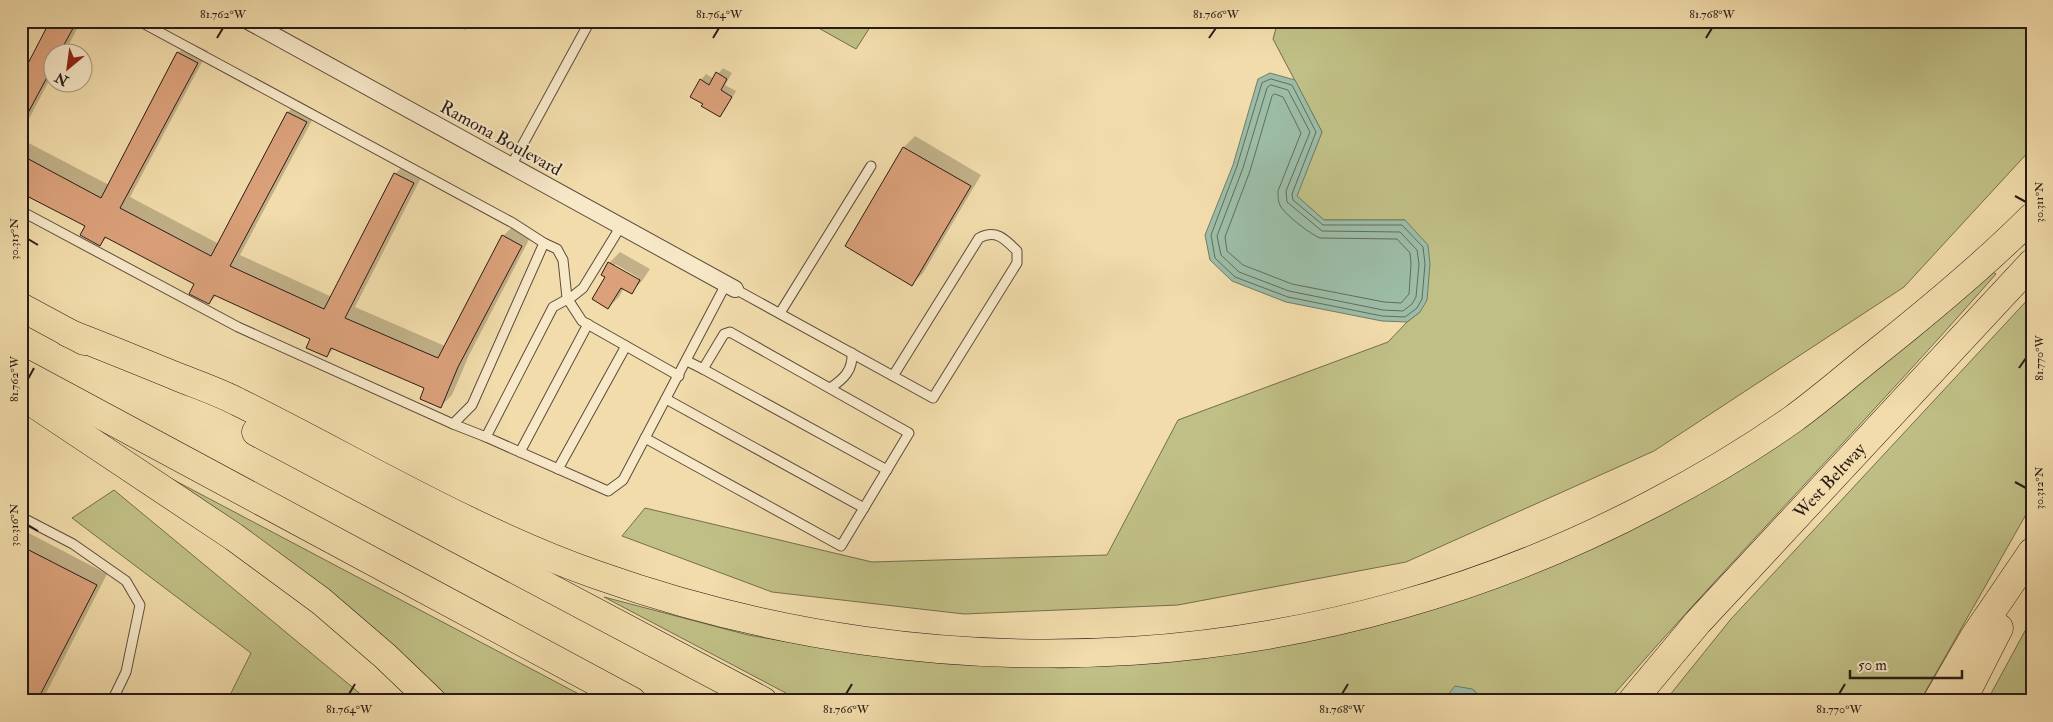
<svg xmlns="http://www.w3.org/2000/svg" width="2053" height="722" font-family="'IM FELL Double Pica',serif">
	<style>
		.green { fill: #c0bf85; stroke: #746e4e }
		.water { fill: #9cbca6; stroke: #6e7c6d }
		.shadow { fill: #0003; fill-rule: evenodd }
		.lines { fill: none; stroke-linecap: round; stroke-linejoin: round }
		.shore { stroke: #626c5e; stroke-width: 1 }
		.building { fill: #dba17b; stroke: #291c17 }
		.service-casing { stroke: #5b4c3c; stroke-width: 11 }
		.minor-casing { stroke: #5b4c3c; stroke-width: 18 }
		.motorway-casing { stroke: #291c17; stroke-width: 29 }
		.service { stroke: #f7e8c8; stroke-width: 9 }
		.minor { stroke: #f7e8c8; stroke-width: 16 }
		.motorway { stroke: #f2dcab; stroke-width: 28 }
		.ticks { fill: none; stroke: #291c17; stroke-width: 2 }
		.labels { text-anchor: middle; stroke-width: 4; stroke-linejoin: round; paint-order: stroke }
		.street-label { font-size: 18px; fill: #291c17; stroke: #f7e8c8 }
		.neatline { fill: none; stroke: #291c17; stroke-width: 2 }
		.ticks-label { font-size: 12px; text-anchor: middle; fill: #291c17 }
	</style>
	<rect width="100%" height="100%" fill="#f2dcab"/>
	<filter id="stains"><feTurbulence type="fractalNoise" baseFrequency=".004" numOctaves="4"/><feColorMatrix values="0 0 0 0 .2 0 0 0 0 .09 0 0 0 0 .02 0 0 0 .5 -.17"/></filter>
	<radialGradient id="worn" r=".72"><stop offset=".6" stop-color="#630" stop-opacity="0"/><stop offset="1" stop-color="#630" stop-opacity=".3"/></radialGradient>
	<g class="green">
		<path d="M806,21H874L856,49Z"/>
		<path d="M1278,21H2032V148L1904,287L1654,451L1406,562L1178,605L964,614L772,592L622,536L645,508L872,562L1107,555L1178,420L1388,342L1407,322L1420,312L1405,220H1324L1296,196L1322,132L1273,39Z"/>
		<path d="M1991,271L1996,274C1869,419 1734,556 1608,701H1486L1472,689L1445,698L1443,701H801L604,597L748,635L818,647L936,662L1062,668L1176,660L1231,653L1550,565L1607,540L1681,502L1844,395L1916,339Z"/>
		<path d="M2032,295V504L1920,701H1665L1731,619Z"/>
		<path d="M172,479L592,701H446L412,667Z"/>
		<path d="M114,490L369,701H227L251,653L72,518Z"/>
		<path d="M2032,618V701H1987Z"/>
	</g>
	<g class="water">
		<path d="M1270,73L1295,80L1322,132L1297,196L1324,220H1405L1428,245L1430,264L1427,300L1420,312L1407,322L1382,321L1286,302L1232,281L1210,260L1205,235L1233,165L1258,79Z"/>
		<path d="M1455,686L1472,689L1486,701H1443Z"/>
	</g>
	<g class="shadow">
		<path d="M52,21H81L65,52H52V75L21,134V81Z"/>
		<path d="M450,21H474L465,30Z"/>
		<path d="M189,42L208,51L130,197L219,244L288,112L299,101L317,111L240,255L332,297L395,174L406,163L424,172L355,307L445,346L503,236L514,225L532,234L469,355L452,395L441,406L426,388L334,348L327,356L312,338L217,295L209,303L196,284L107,237L100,245L86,226L21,191V139L109,185L178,53Z"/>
		<path d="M723,68L732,73L725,85L736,91L725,110L720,115L704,103L701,80L706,74L714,79Z"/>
		<path d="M915,136L981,175L923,273L912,284L846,246L904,147Z"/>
		<path d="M620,252L650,269L642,281L631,292L624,288L619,297L608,308L606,277L609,263ZM615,264L639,278L638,280L615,267Z"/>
		<path d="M21,529L107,574L42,701H21Z"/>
	</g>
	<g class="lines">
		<g class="shore">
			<path d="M1271,79L1292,85L1316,132L1292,194L1293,200L1323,225H1402L1423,247L1425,264L1422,299L1417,308L1405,317L1382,316L1288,297L1235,277L1215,258L1211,235L1237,166L1262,83Z"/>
			<path d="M1271,85L1288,90L1310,132L1286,191L1287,202L1322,231L1400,232L1417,250L1419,264L1416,297L1412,304L1403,311L1383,310L1289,291L1239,272L1221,255L1217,236L1243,168L1267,88Z"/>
			<path d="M1275,94L1283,97L1301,133L1278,191C1278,197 1278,202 1281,207C1287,216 1310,234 1320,238L1397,239L1410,253L1411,264L1409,294L1401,303L1384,302L1292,284L1243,265L1227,251L1225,237L1250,171L1272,96Z"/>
		</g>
	</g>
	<g class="building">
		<path d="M50,21H77L60,52H52V68L21,126V77Z"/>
		<path d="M177,52L198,63L120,208L211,256L287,112L307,122L230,266L324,309L394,173L414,183L345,318L438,358L502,235L522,246L458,367L441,408L420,399L424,388L331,348L327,357L306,348L310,339L214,295L209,304L189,294L194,284L105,237L100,246L80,235L85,226L21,193V155L101,198Z"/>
		<path d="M716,72L727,79L721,90L732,97L720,117L701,106L703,104L690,97L700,79L709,85Z"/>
		<path d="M903,147L971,186L912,286L845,246Z"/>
		<path d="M608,262L640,280L632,294L621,288L608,309L592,299L605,277L601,275Z"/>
		<path d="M21,546L97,585L37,701H21Z"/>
	</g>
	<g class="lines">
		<defs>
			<g id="service">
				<path d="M511,166L590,21"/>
				<path d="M21,211L238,327L453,424L472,405L544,243L513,223L139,21"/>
				<path d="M621,226L583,288L573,296L553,307L486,437L608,491L623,480L726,284"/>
				<path d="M544,243L557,249L563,260L567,298L582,321L679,376"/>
				<path d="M735,289C801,325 867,361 933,398L1017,263V251C1005,239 996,229 979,238L893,376"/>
				<path d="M780,313L871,166"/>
				<path d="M703,369L887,470"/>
				<path d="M830,388C844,379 853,370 852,353"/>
				<path d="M666,399L864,508"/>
				<path d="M453,424L486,437"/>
				<path d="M645,438L841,546L909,433L730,332L724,334L703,369L687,361"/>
				<path d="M520,452L588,324"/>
				<path d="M558,469L626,346"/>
				<path d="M21,517L73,544L126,581L140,605L126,672L112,701"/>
			</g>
			<path id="minor" d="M248,21L735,289"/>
			<g id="motorway">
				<path d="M21,307L84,341"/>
				<path d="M68,333C105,347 141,362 178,377C198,385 219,392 238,402C357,461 472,531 597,575C946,699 1326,677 1654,503C1702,478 1749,450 1793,419C1822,398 1849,374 1877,352C1931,309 1983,266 2032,217"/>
				<path d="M21,372L632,701"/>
				<path d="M21,395L234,537L321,601L385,656L432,701"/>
				<path d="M256,432L763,701"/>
				<path id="s1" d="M1632,701L1698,622L2032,263"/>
				<path d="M1937,701L1974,637L2032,552"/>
				<path d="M1962,701L1999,628"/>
			</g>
		</defs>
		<use href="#service" class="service-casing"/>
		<use href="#minor" class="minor-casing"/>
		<use href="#motorway" class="motorway-casing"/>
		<use href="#service" class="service"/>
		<use href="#minor" class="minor"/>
		<use href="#motorway" class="motorway"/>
	</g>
	<path class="ticks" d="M217,38L223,28M713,38L719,28M1209,38L1216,28M1706,38L1712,28M2015,196L2026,202M28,239L38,245M2019,368L2026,358M28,379L34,368M2015,482L2026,488M28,525L38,531M349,694L355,684M846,694L852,684M1342,694L1348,684M1839,694L1845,684"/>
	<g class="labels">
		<g class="street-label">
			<text transform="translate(501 138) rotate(29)" y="6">Ramona Boulevard</text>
			<text dy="6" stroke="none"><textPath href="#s1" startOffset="296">West Beltway</textPath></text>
		</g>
	</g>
	<rect width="2053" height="722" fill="none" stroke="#f2dcab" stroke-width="55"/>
	<g transform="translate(68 68) rotate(209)"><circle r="24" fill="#f7e8c8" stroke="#a59681"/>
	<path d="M0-4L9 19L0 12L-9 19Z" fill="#8f2418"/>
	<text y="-8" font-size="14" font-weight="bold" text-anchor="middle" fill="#291c17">N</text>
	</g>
	<path d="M1850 670v8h112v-8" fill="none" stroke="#291c17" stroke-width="2.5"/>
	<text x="1858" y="670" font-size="15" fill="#291c17" stroke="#f7e8c8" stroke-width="4" paint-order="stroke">50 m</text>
	<rect x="28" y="28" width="1998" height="666" class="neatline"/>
	<g class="ticks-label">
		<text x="223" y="18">81.762°W</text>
		<text x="719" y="18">81.764°W</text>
		<text x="1216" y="18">81.766°W</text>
		<text x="1712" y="18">81.768°W</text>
		<text transform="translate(2039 202) rotate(-90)" y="4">30.311°N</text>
		<text transform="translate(14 239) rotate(-90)" y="4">30.315°N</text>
		<text transform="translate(2039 358) rotate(-90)" y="4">81.770°W</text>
		<text transform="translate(14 379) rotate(-90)" y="4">81.762°W</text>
		<text transform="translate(2039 488) rotate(-90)" y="4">30.312°N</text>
		<text transform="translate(14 525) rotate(-90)" y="4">30.316°N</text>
		<text x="349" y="713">81.764°W</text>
		<text x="846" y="713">81.766°W</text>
		<text x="1342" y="713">81.768°W</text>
		<text x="1839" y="713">81.770°W</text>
	</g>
	<rect width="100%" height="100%" filter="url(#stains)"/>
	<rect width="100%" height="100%" fill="url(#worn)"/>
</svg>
